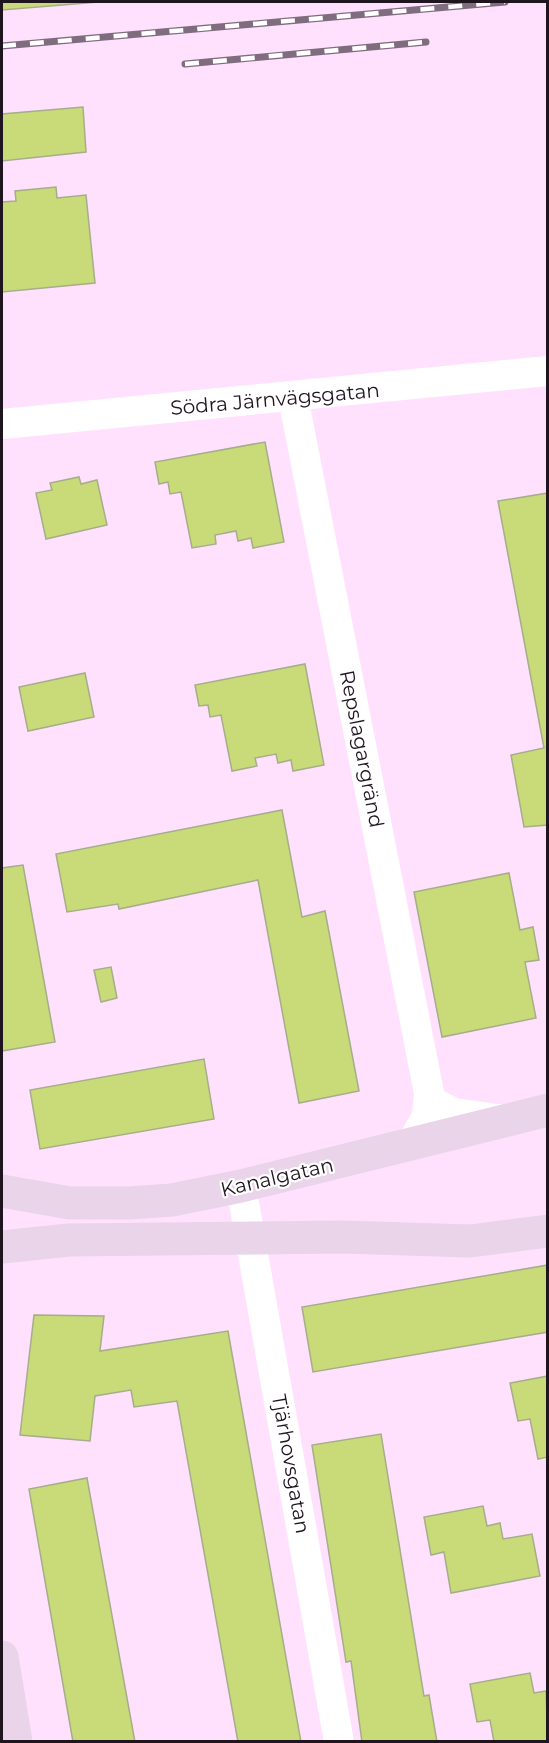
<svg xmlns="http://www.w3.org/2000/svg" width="549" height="1743" font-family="Montserrat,sans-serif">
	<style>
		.building { fill: #c9da78; stroke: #a6ad8a; stroke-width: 1.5 }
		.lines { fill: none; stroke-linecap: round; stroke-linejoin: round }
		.street { stroke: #fff; stroke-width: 30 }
		.secondary { stroke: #e9d4e9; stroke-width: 33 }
		.rail-casing { stroke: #7f6c7e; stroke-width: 7 }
		.rail { stroke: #fff; stroke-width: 4.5; stroke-dasharray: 14; stroke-linecap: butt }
		.labels { text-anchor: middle; stroke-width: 4.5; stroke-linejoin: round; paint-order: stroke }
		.street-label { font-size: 20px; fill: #1f151f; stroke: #fff }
	</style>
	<rect width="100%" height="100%" fill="#ffe1fe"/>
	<g class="building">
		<path d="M2,2H99L2,10Z"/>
		<path d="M83,107L86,152L2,161V114Z"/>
		<path d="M56,187L57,198L86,195L95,283L2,292V202L16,201L15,191Z"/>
		<path d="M265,442L284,542L253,548L251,538L238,541L236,531L215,535L216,544L192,548L181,492L170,494L168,482L159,484L155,462Z"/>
		<path d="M79,477L81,484L97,480L107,525L46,539L36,493L52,490L50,483Z"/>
		<path d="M548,493V825L524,827L511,755L544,748L498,501Z"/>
		<path d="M305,664L324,765L293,771L291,760L278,763L276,754L255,758L257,766L232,771L221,715L210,717L208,705L199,706L195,685Z"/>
		<path d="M85,673L94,717L28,731L19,687Z"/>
		<path d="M282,810L302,917L325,911L359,1091L299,1103L258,880L119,909L118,904L67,912L56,854Z"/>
		<path d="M23,865L55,1042L2,1051V868Z"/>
		<path d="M509,873L520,930L533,927L539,960L525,962L536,1018L442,1037L414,892Z"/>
		<path d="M111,967L117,998L101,1002L94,970Z"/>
		<path d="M204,1059L214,1119L40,1149L30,1090Z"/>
		<path d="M548,1265V1332L313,1372L302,1307Z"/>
		<path d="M34,1315L104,1316L100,1351L228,1331L301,1742H238L177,1401L134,1407L131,1390L95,1396L90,1441L20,1435Z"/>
		<path d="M548,1376V1457L538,1459L530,1419L518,1421L510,1383Z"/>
		<path d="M381,1434L424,1696L429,1695L437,1742H362L351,1661L346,1662L312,1445Z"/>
		<path d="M87,1478L135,1742H73L29,1489Z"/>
		<path d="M483,1506L487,1526L500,1523L503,1539L532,1534L540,1576L451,1593L444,1552L431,1555L424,1517Z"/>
		<path d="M530,1673L534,1693L546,1691L548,1742H494L490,1720L477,1722L470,1684Z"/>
	</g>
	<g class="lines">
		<g class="street">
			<path d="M293,397L429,1093L427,1117L411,1144"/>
			<path d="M2,424L548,371"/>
			<path d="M431,1101L454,1113L499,1119"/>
			<path d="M241,1186L339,1742"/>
		</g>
		<g class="secondary">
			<path d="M2,1191L70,1203H129L172,1200L241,1186L548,1110"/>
			<path d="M2,1247L69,1240L343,1237L470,1241L548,1231"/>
			<path d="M2,1657L16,1742"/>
		</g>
		<defs>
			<g id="rail">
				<path d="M2,46L505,2"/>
				<path d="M185,64L426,42"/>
			</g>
		</defs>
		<use href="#rail" class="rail-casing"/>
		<use href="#rail" class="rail"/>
	</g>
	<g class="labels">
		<g class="street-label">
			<text transform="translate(275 399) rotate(-5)" y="7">Södra Järnvägsgatan</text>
			<text transform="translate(362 749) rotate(79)" y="7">Repslagargränd</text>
			<text transform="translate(277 1177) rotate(-13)" y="7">Kanalgatan</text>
			<text transform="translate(291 1464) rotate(80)" y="7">Tjärhovsgatan</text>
		</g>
	</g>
	<rect width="549" height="1743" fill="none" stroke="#1f151f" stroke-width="6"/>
</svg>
